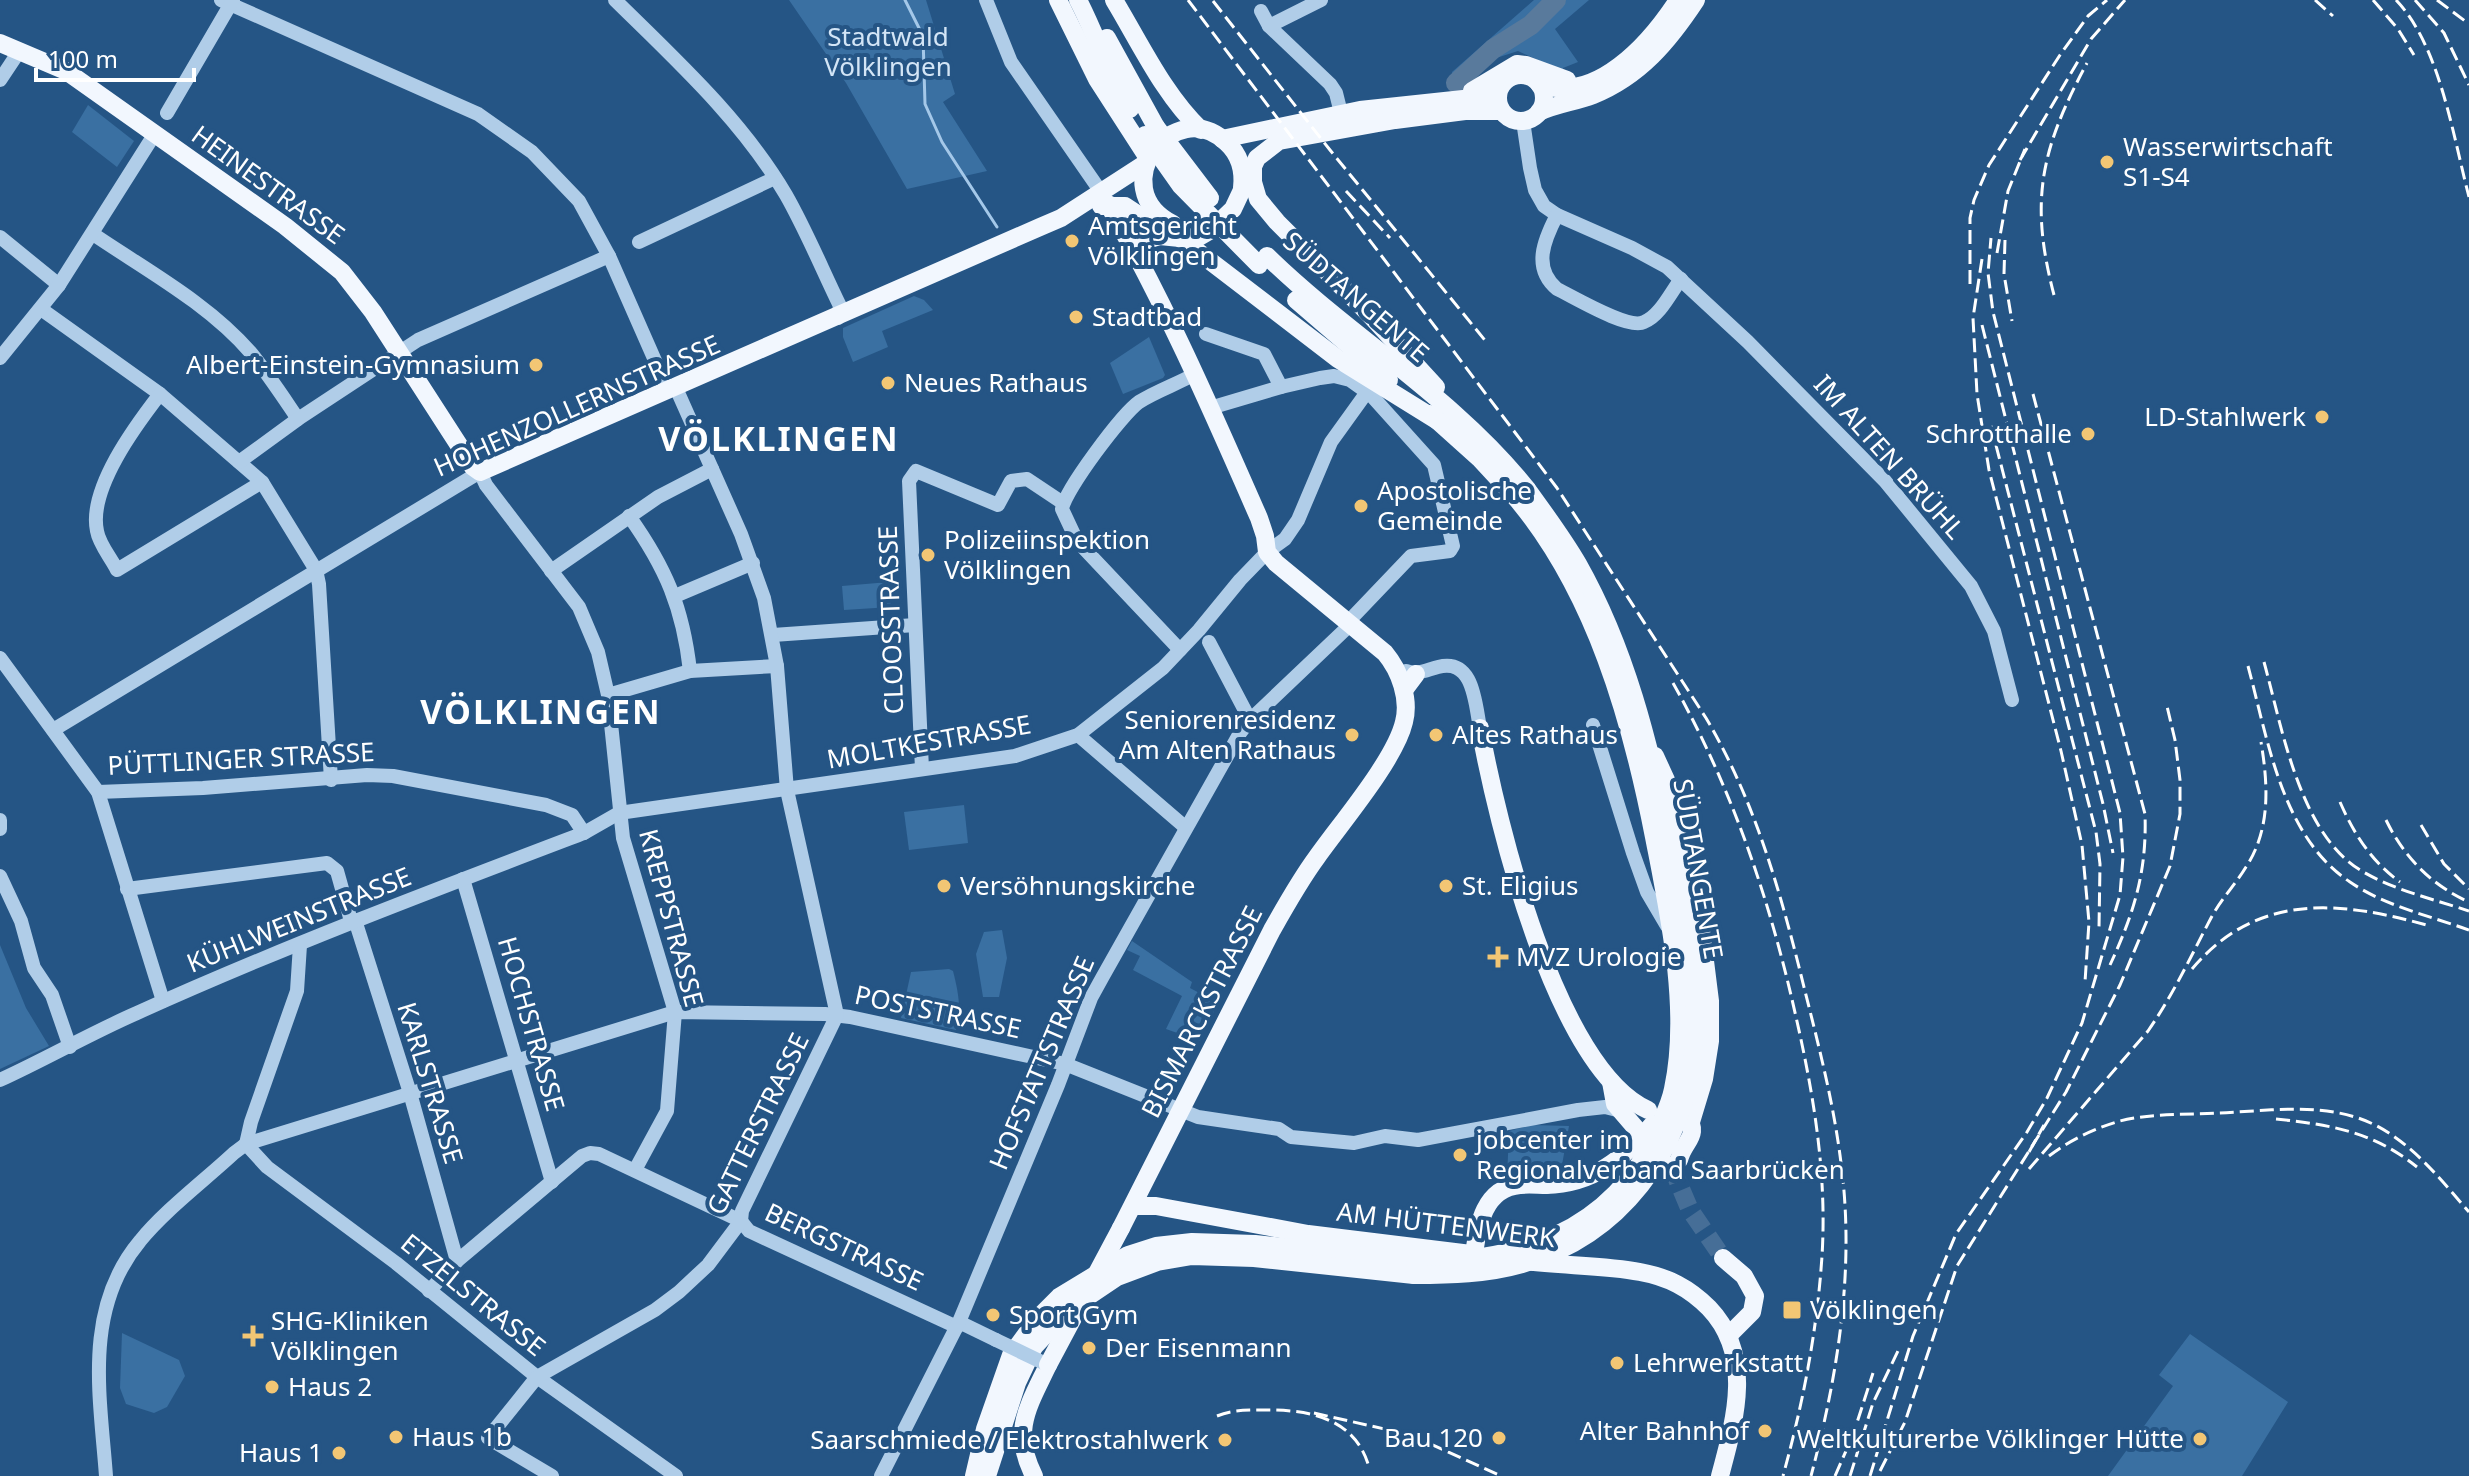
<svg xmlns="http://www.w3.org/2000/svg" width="2469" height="1476" font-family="'Noto Sans',sans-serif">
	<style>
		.green { fill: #3a70a2 }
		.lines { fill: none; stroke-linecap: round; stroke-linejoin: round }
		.stream { stroke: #a4c8e9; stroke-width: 3 }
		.river { stroke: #597a9c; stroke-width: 20 }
		.major-tunnel { stroke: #466e97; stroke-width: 18; stroke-dasharray: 18 9; stroke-linecap: butt }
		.minor { stroke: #b0cde8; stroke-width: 14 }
		.major { stroke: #f2f7fe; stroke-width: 18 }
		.rail { stroke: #fff; stroke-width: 3; stroke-dasharray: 14 6; stroke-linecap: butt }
		.minor-bridge { stroke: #b0cde8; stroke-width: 14 }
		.major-bridge { stroke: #f2f7fe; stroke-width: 18 }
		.poi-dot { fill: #f2c674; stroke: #255585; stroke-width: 3 }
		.labels { text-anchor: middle; stroke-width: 8; stroke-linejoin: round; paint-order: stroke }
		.park-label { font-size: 26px; fill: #d3e5f6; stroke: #255585 }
		.poi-label { font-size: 26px; fill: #fff; stroke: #255585; text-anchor: start }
		.street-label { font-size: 26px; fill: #fff; stroke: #255585 }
		.district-label { font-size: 34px; font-weight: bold; letter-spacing: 2px; fill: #fff; stroke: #255585 }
	</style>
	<rect width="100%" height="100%" fill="#255585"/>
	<g class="green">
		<path d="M789,0H926L955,94L943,102L987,171L907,189L846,83Z"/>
		<path d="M1534,0H1589L1555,29L1578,62L1563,68L1564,72L1518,51L1493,59L1467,83L1453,84L1452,72Z"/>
		<path d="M88,105L134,141L117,167L72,132Z"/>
		<path d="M914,296L924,300L933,310L882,331L888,347L853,362L843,337V328Z"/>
		<path d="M1149,337L1165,375L1163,378L1123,394L1110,363Z"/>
		<path d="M889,582L891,607L844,610L842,586Z"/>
		<path d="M964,805L968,843L909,850L904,812Z"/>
		<path d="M1002,930L1007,958L999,997H983L976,954L984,932Z"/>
		<path d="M1132,941L1192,982L1190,988L1218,1003L1200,1041L1166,1029L1182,996L1133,970L1140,956L1127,950Z"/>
		<path d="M0,945L26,1008L49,1046L0,1069Z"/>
		<path d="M949,969L953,971C958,991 962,1009 956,1030L901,1018L911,972Z"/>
		<path d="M1532,1125L1569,1126L1560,1176L1532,1175L1507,1179L1509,1131Z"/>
		<path d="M122,1333L179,1360L185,1376L167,1407L154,1413L126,1404L120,1388Z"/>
		<path d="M2190,1334L2288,1402L2242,1476H2108L2173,1386L2159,1375Z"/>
	</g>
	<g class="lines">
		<path class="stream" d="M905,0L923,36L925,104L942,142L997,227"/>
		<path class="river" d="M1456,83L1493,49L1531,25L1556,0"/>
		<path class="major-tunnel" d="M1668,1167L1676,1177L1690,1210L1723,1258"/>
		<g class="minor">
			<path d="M221,0L478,114L532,152L579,201L609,256L664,381"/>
			<path d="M615,0C676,60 742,120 786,195C806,230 822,269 840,306L838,318"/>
			<path d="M986,0L1011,62L1101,192"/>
			<path d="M1261,11L1269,26L1330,84L1336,93L1341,113"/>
			<path d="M1269,26L1321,0"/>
			<path d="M0,80L20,50"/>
			<path d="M167,113L233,0"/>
			<path d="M1523,121L1530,168L1535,190L1544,206L1557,215L1632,248L1667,267L1748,342L1885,481L1971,586L1994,631L2012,700"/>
			<path d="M1557,215C1544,240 1532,268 1557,289C1574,297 1628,330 1644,322C1660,316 1671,292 1681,279"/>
			<path d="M93,234C146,270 209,304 251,353C268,374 283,397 298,419"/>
			<path d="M0,237L59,285"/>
			<path d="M639,242L775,178"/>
			<path d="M41,309L160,394L262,482L316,570L319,584L331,780"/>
			<path d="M1206,334L1264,354L1281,387"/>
			<path d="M0,358L59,285L154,135"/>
			<path d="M160,394C136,425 88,489 97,531C99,544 111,558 117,570L262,482"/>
			<path d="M1210,408L1281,387L1320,378L1334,376L1350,380L1371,395L1434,465L1453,546L1450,551L1411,556L1348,622"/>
			<path d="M239,462L298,419L418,340L609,256"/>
			<path d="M629,516C666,568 683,608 690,671"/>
			<path d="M551,571L658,497L712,469"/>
			<path d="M675,596L753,563"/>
			<path d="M773,635L915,625"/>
			<path d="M1209,642L1250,720"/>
			<path d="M1180,650L1077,541L1062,509C1065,490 1122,414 1139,402C1156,391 1177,384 1195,374"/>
			<path d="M0,658L98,792L163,1001"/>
			<path d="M1406,671C1419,675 1426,670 1438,667C1474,658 1475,703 1480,728"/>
			<path d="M608,695L690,671L777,666"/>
			<path d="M1593,725L1633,853L1647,892L1667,926"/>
			<path d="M53,730L480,472L486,485L579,607L598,652L608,695L623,838L675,1012L667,1111L635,1170"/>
			<path d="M1078,735L1185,827"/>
			<path d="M922,769L909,481L916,471L998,505L1011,481L1027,479L1063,503"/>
			<path d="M98,792L203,788L367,775L393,776L546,805L572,815L584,833"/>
			<path d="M0,820V829"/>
			<path d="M0,876L21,921L34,968L52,995L70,1047"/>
			<path d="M463,879L552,1182"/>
			<path d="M127,889L327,863L337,871L351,921"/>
			<path d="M355,920L410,1093L457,1261"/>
			<path d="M0,1080C46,1059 91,1033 137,1013C283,947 434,890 584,833L619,813L1015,756L1078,735L1163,668L1199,630L1240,580L1267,552L1285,539L1298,520L1331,442L1367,392"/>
			<path d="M246,1144L267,1167L396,1263L537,1377L676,1476"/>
			<path d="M246,1144L251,1122L297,991L300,945"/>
			<path d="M429,1291L457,1261L582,1156L590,1153L599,1154L741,1221L749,1231L957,1327"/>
			<path d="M959,1322L996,1340"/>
			<path d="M106,1476C100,1395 83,1309 140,1241C164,1211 205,1180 234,1153L246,1144L675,1012L825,1014L850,1017L1065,1064L1198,1117L1279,1129L1291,1137L1354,1143L1385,1136L1418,1140L1578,1110L1605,1107L1621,1111"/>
			<path d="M552,1476L488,1438L537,1377L655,1310L679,1292L708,1265L741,1221L742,1211L837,1015L787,790L777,666L764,598L741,534L676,388"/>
			<path d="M881,1476L959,1322L1058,1085L1091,998L1102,978L1240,733L1250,720L1351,624"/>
		</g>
		<g class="major">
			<path d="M1058,0L1097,79L1148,158"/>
			<path d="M1078,0C1097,36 1108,75 1130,109"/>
			<path d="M1114,0C1140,43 1164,95 1201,130"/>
			<path d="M1107,38L1156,127"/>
			<path d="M0,43L66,71L285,226L342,272L373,312L473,467L480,472L1040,227L1061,218L1146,163"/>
			<circle cx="1521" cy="98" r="23"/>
			<path d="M1539,84C1596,105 1650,43 1678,0"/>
			<path d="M1472,91L1517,64L1526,65L1567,80"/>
			<path d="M1539,112C1556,104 1575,102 1593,95C1640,76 1669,41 1696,0"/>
			<path d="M1222,139L1360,110L1482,97L1498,92"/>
			<path d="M1253,168V182L1258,199L1277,222L1370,315L1436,387"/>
			<path d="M1108,204C1166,305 1212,411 1259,518L1265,536L1267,552L1276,563L1385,653C1400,671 1410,699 1404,722C1395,760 1341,823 1317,857C1300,880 1286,905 1272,930L1121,1228"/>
			<path d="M1101,206H1125L1166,233L1180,238L1199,237L1211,230L1233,209L1257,158L1279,141L1395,120L1465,111H1501"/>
			<path d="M1173,224C1102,188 1174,92 1227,143C1240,155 1244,171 1242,188"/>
			<path d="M1267,256C1350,337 1455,398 1527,489"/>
			<path d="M1145,265L1143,250L1147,240L1160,236L1180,238L1338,359L1438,421"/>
			<path d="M1296,300L1389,380"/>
			<path d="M1430,414L1479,458L1516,498"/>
			<path d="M1404,690L1416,674"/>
			<path d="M1480,728C1497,822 1556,1069 1648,1110"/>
			<path d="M1655,756L1666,780L1698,905L1710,1001V1041L1704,1079L1691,1122"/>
			<path d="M1611,1082L1615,1104L1639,1132L1647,1149L1658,1156L1668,1167"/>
			<path d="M1679,1160C1684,1139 1701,1138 1686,1113"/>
			<path d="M1134,1206H1156L1308,1234L1471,1254"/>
			<path d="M1474,1254C1478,1225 1484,1188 1520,1185C1529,1184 1538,1185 1546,1185"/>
			<path d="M1723,1258L1744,1276L1755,1296L1752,1312L1729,1335"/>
			<path d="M1524,1261C1561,1266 1605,1265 1640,1272C1668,1277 1689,1288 1709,1308C1754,1355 1735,1420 1720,1476"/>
			<path d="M974,1476L985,1429L1011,1355L1038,1318L1059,1297L1128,1255L1156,1246L1192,1242L1255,1244L1415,1261"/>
			<path d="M987,1476L1017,1383L1034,1347L1068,1310L1117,1277L1157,1262L1192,1256L1254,1258L1414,1275"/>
			<path d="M1034,1476C1011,1431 1028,1407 1048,1365"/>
		</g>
		<g class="rail">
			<path d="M1188,0L1557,488L1706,718C1752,796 1777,880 1799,967C1815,1032 1833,1097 1841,1163C1855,1269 1838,1374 1811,1476"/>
			<path d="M2315,0L2333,16"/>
			<path d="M2373,0L2398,29L2414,55"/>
			<path d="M2396,0C2440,46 2453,136 2469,197"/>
			<path d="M2415,0L2444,33L2469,85"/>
			<path d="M2437,0L2469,24"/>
			<path d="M1213,1L1330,150L1488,344"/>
			<path d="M2020,160L2091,39L2125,0"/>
			<path d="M1346,191L1390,238"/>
			<path d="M2005,240L2004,274L2012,321"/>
			<path d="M1997,253L2008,191L2025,149"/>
			<path d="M1982,259L1973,318L1977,394L1989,470L2061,751L2082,845L2089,922L2085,982"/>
			<path d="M1970,284V218L1974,200L1989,165L2060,55L2088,16L2107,0"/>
			<path d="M2054,295C2029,200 2041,149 2087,63"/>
			<path d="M1982,325L2103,804L2113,853"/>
			<path d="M2033,394L2145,814C2147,872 2134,913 2110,965"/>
			<path d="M1991,426L2096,832L2100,864L2099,928"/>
			<path d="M2264,662C2282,727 2299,832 2360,870C2393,890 2433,899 2469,911"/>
			<path d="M2248,666C2268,740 2282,837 2350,882C2385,906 2430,916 2469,930"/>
			<path d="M1673,683C1732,788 1770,900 1796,1017C1814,1096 1827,1175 1822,1256C1817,1332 1803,1403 1783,1476"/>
			<path d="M2340,802C2354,834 2371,861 2400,882"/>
			<path d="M2386,820C2404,857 2431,885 2469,902"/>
			<path d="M2421,825L2444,864L2469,889"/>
			<path d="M2192,969C2258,891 2341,901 2430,926"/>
			<path d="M2276,1119C2331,1125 2372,1131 2417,1167"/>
			<path d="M2029,1152L2044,1125"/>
			<path d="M2049,1156C2070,1140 2095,1128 2120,1121C2152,1113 2185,1115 2218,1113C2270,1111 2327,1101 2375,1125C2414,1145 2441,1180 2469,1212"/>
			<path d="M2029,1169L2148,1031C2173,995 2191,956 2211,918C2221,899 2235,885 2246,867C2271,829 2268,784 2261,742"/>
			<path d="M1314,1413L1411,1435L1501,1476"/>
			<path d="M1217,1416C1232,1410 1246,1410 1261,1410C1307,1409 1355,1417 1369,1467"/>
			<path d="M1880,1471L1905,1422L1957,1266L2066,1092L2120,985L2170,866L2180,814V780L2175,740L2166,702"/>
			<path d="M1835,1476L1853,1435L1873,1373"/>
			<path d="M1850,1476L1873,1403L1898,1351"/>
			<path d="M1870,1476L1913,1336L1956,1234L2027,1132L2047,1098L2082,1023L2120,895L2123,857L2120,813L1993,312L1988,273L1991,238"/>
		</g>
		<path class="minor-bridge" d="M996,1340L1048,1365"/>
		<g class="major-bridge">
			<path d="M1156,127L1210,198"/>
			<path d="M1145,135L1181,186L1259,265"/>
			<path d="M1546,1185C1593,1184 1623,1159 1652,1125"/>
			<path d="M1415,1261C1516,1263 1611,1232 1656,1134C1662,1119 1670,1105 1673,1089C1690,1010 1669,914 1654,837C1631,719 1595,592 1516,498"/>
			<path d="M1414,1275C1450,1275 1487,1274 1522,1264C1620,1237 1683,1152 1693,1053C1700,984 1684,906 1669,838C1649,743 1626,649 1578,564C1563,538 1545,514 1527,489"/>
			<path d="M1048,1365L1121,1228"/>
		</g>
	</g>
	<g class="poi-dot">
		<circle cx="2107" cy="162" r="8"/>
		<circle cx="1072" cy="241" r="8"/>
		<circle cx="1076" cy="317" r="8"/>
		<circle cx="536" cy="365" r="8"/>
		<circle cx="888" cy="383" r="8"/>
		<circle cx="2322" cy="417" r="8"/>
		<circle cx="2088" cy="434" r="8"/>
		<circle cx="1361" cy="506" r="8"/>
		<circle cx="928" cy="555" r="8"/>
		<circle cx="1352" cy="735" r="8"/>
		<circle cx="1436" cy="735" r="8"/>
		<circle cx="944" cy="886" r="8"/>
		<circle cx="1446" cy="886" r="8"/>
		<path d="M1494 945h8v8h8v8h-8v8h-8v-8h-8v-8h8z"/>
		<circle cx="1460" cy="1155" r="8"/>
		<rect x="1782" y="1300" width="20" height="20" rx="4"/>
		<circle cx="993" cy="1315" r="8"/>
		<path d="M249 1324h8v8h8v8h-8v8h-8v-8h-8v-8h8z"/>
		<circle cx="1089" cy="1348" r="8"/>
		<circle cx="1617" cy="1363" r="8"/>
		<circle cx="272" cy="1387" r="8"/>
		<circle cx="1765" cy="1431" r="8"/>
		<circle cx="396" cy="1437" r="8"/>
		<circle cx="1499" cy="1438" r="8"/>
		<circle cx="2200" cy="1439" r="8"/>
		<circle cx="1225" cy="1440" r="8"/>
		<circle cx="339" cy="1453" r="8"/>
	</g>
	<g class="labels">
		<g class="park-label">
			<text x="888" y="46">Stadtwald<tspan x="888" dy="30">Völklingen</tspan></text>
		</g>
		<g class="poi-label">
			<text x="2123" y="156">Wasserwirtschaft<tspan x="2123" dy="30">S1-S4</tspan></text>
			<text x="1088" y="235">Amtsgericht<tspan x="1088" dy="30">Völklingen</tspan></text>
			<text x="1092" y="326">Stadtbad</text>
			<text x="520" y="374" text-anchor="end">Albert-Einstein-Gymnasium</text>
			<text x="904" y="392">Neues Rathaus</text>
			<text x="2306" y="426" text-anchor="end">LD-Stahlwerk</text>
			<text x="2072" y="443" text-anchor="end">Schrotthalle</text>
			<text x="1377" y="500">Apostolische<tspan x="1377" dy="30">Gemeinde</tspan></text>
			<text x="944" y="549">Polizeiinspektion<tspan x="944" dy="30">Völklingen</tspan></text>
			<text x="1336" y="729" text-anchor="end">Seniorenresidenz<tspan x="1336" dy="30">Am Alten Rathaus</tspan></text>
			<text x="1452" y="744">Altes Rathaus</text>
			<text x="960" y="895">Versöhnungskirche</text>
			<text x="1462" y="895">St. Eligius</text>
			<text x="1516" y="966">MVZ Urologie</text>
			<text x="1476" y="1149">jobcenter im<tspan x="1476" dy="30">Regionalverband Saarbrücken</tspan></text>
			<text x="1810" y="1319">Völklingen</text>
			<text x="1009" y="1324">Sport Gym</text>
			<text x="271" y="1330">SHG-Kliniken<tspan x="271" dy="30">Völklingen</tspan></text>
			<text x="1105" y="1357">Der Eisenmann</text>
			<text x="1633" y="1372">Lehrwerkstatt</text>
			<text x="288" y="1396">Haus 2</text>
			<text x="1749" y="1440" text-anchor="end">Alter Bahnhof</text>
			<text x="412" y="1446">Haus 1b</text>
			<text x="1483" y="1447" text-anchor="end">Bau 120</text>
			<text x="2184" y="1448" text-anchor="end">Weltkulturerbe Völklinger Hütte</text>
			<text x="1209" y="1449" text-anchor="end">Saarschmiede / Elektrostahlwerk</text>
			<text x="323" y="1462" text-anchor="end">Haus 1</text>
		</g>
		<g class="street-label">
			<text transform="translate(268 185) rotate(36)" y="9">HEINESTRASSE</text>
			<text transform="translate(1356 297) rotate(41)" y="9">SÜDTANGENTE</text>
			<text transform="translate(577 406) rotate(-24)" y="9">HOHENZOLLERNSTRASSE</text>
			<text transform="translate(1889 457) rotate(48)" y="9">IM ALTEN BRÜHL</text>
			<text transform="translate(891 620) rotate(-92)" y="9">CLOOSSTRASSE</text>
			<text transform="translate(929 742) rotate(-10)" y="9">MOLTKESTRASSE</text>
			<text transform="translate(241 759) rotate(-3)" y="9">PÜTTLINGER STRASSE</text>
			<text transform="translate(1698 869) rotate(80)" y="9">SÜDTANGENTE</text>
			<text transform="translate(671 918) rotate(75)" y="9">KREPPSTRASSE</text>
			<text transform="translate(299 920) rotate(-22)" y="9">KÜHLWEINSTRASSE</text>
			<text transform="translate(938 1012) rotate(12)" y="9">POSTSTRASSE</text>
			<text transform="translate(1202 1012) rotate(-63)" y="9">BISMARCKSTRASSE</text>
			<text transform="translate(531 1024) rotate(74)" y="9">HOCHSTRASSE</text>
			<text transform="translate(1042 1063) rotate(-67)" y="9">HOFSTATTSTRASSE</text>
			<text transform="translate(430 1083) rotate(73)" y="9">KARLSTRASSE</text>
			<text transform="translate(758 1124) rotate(-64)" y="9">GATTERSTRASSE</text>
			<text transform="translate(1446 1225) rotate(7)" y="9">AM HÜTTENWERK</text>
			<text transform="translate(844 1247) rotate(25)" y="9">BERGSTRASSE</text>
			<text transform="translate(473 1295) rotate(39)" y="9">ETZELSTRASSE</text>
		</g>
		<g class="district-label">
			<text x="779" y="451">VÖLKLINGEN</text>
			<text x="541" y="724">VÖLKLINGEN</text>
		</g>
	</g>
	<path d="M36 68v12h158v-12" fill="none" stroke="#ffffff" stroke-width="4"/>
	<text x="48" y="68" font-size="24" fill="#ffffff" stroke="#255585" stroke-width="6" paint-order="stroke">100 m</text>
</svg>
